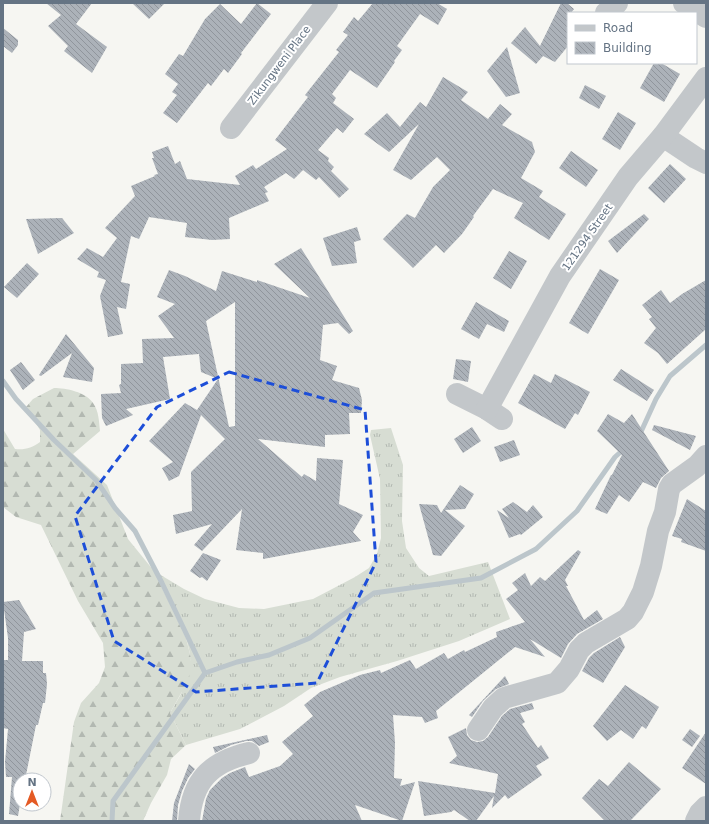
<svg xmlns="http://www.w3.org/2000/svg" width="709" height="824" font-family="'DejaVu Sans',sans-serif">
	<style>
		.grass { fill: url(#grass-tufts) }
		.forest { fill: url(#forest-firs) }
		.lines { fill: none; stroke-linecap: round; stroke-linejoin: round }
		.stream { stroke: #bcc6cb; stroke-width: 5 }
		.building { fill: url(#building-back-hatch); fill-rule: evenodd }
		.minor { stroke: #c3c7ca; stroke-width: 22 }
		.marked { fill: none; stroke: #1d4ed8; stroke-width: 3; stroke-dasharray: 8 5; stroke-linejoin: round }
		.labels { text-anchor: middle; stroke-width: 4; stroke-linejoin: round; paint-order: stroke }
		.street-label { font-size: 11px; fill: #657484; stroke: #fff }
	</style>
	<defs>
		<pattern id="grass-tufts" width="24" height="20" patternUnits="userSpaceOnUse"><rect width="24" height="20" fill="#d7ddd3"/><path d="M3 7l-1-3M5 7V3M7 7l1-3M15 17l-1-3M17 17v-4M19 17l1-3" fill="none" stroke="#b2b8b1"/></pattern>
		<pattern id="forest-firs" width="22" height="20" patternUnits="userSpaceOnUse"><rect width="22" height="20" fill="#d7ddd3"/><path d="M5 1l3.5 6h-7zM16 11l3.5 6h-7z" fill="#b2b8b1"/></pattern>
		<pattern id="building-back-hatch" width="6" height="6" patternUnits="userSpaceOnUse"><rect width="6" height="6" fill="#acb2b9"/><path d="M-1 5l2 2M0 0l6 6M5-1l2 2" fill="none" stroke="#90959c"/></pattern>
	</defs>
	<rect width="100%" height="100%" fill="#f6f6f2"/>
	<path class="grass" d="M391,428L403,465L402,521L406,548L419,568L429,576L488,562L510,619L459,641L397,661L340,677L311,688L284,706L240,729L186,745L170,713L181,694L191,658L186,637L154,571L184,589L205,599L239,608L264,609L313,599L355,577L369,568L377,554L381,538L380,479L370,435L371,430Z"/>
	<path class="forest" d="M54,388C66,388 86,392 93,403C99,411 99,422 100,431L73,454L107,485L128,539L154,571L186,638L191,658L189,679L170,713L186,745L171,759L167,775L151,803L143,821H60L74,722L81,703L99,683L105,667L103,643L78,601L41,525L16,517L3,507V429L15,449C25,450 32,448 40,442V430L26,407L33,399Z"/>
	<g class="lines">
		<g class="stream">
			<path d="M3,381L16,399L54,440L96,480L115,508L135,531L162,583L205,673L113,801L112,821"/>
			<path d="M640,434L656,399L670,376L706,345"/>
			<path d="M205,673L237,662L269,655L310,638L374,593L481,578L536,549L577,511L615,457L624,449"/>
		</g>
	</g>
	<g class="building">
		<path d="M46,3H92L76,24L107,47L92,73L64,51L68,46L48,26L61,15Z"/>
		<path d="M132,3H165L149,19Z"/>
		<path d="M257,3L271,14L241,53L242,54L228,73L224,69L211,86L208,83L177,123L163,113L177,95L172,92L178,84L165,74L179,54L183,56L205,19L220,4L241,24Z"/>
		<path d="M373,3H437L447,9L438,25L420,14L397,46L402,50L394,61L395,62L377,88L350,70L332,94L336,98L333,103L354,119L343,133L337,128L318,150L329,158L328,161L334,167L331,171L349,189L339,198L319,177L316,180L303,170L294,179L286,173L264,187L268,192L265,193L269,201L229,218L230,239L212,240L185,237L187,223L149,217L139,239L131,236L121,282L130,284L126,309L117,307L123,334L108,337L100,296L106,280L97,277L99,272L77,259L87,248L103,257L117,238L105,228L135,196L131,186L155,176L154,175L158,174L152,158H154L152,152L168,146L175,164L180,161L187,179L240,185L235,176L253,165L256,169L287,149L275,140L308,97L305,95L339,52L336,50L348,35L343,32L354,17L358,21Z"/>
		<path d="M561,3H568V4L574,9L571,13H568V46L555,62L543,56L536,64L511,43L525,27L540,46Z"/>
		<path d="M3,28L18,40V45L12,53L3,46Z"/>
		<path d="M507,47L520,93L506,97L487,71Z"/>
		<path d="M654,63H661L680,74L664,102L640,88Z"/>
		<path d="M443,77L468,92L461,100L488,119L500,104L512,114L502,125L532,142L535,152L521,178L543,191L539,197L566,214L549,240L514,218L523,203L493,189L473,216L474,217L462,234L444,253L436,245L413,268L383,239L407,214L415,218L433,187L450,170L437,157L411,180L393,170L419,124L389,152L364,134L387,113L400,127L420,102L426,107Z"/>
		<path d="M585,85L606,96L599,109L579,98Z"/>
		<path d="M618,112L636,123L620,150L602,139Z"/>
		<path d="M571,151L598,170L586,187L559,168Z"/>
		<path d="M670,164L686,179L664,203L648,188Z"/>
		<path d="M644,214L649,219L617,253L608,241Z"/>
		<path d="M62,218L74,233L38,254L26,219Z"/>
		<path d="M357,227L361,240L354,242L357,263L332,266L323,238Z"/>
		<path d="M301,248L353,331L349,334L338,323L323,325L320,360L337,366L332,380L359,388L362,400L361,413H349L350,434L325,435V447L258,439L302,477L304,474L316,481L317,458L343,460L339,504L363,515L353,532L361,541L263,559V553L236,550L242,509L202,551L194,545L212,524L176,534L173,515L192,511L191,472L225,439L201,415L179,476L169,481L162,468L173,462L149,441L185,403L197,410L218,379L201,372L199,354L163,357L170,399L126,409L133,415L106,426L102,418L101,394L121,393L119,385L121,384V364L143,363L142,339L174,338L158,316L175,304L157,297L169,270L185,276L216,291L222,271L257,282V280L310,298L274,264ZM235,302V426L229,427L206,321Z"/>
		<path d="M509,251L527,261L511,289L493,278Z"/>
		<path d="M27,263L39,274L17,298L4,287Z"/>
		<path d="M600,269L619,280L588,334L569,323Z"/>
		<path d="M706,280V329L667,364L658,353L644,343L656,328L649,319L652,317L642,305L661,290L670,303L682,294Z"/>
		<path d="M476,302L509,321L504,332L487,324L479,339L461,329Z"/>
		<path d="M66,334L94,368L92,382L63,377L72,353L41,376L39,375Z"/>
		<path d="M456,359L471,361L468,382L453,379Z"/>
		<path d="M21,362L35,380L23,390L10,370Z"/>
		<path d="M621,369L654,390L647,401L613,380Z"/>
		<path d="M534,374L551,383L555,374L590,392L578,415L575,413L565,429L518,403Z"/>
		<path d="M608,414L624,423L632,414L669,471L661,478L656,488L643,482L629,502L619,495L607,514L595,509L611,475H612L622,455L597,431Z"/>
		<path d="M654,425L696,436L690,450L652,430Z"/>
		<path d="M472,427L481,441L463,453L454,439Z"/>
		<path d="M514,440L520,455L500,462L494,447Z"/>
		<path d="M460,485L474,494L465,509L445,510L465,526L441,556L433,555L419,504L437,505L441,513Z"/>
		<path d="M687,499L706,511V551L681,542L682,539L672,536Z"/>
		<path d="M513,502L527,512L533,505L543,517L521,535L520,534L509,538L497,510L509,518L502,509Z"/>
		<path d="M578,550L581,552L565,580L568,586H566L584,620L597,610L603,619L577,634L568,644L561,658L530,639L545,657L515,647L436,711L438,718L425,723L422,717L393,715L395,743L394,778L402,779L400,786L415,782L402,821L355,805L362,821H202L206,799L210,790L222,778L230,773L245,767L249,777L280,766L293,754L282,742L313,716L304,705L320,692L360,675L380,670L381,673L410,660L416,669L444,653L448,659L464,650L465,652L497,637L496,632L525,622L506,599L518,590L512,583L525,573L531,586L540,577L545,581Z"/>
		<path d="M203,553L221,560L207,581L202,577L200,578L190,571Z"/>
		<path d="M19,600L36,629L24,632L22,661H43V673H46L47,684L45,703H43L38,725H36L25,780H20V804L18,816L9,814L12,777H6L5,762L8,729L3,728V660H8V638L3,602Z"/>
		<path d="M620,637L625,647L603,683L582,671L589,658L594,653Z"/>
		<path d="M505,676L509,684L496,689L483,701L472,717L469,715Z"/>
		<path d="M625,685L659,707L646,729L642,726L633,739L621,730L607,741L593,726Z"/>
		<path d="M532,703L534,709L520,713L525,722L522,724L538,748L541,745L549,758L536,766L542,775L508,799L505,795L492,808L494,796L476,821H470L454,810L451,812L424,816L418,781L495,793L498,774L449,763L457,756L448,737L466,728L467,735L471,740L477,742L483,741L488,737L502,716L510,709Z"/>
		<path d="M690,729L700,736L692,747L682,740Z"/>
		<path d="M706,732V784L682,768Z"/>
		<path d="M267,735L269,742L259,746L252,741H246L231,745L215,753L213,747Z"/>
		<path d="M629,762L661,789L630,821H605L582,798L599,779L608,786Z"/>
		<path d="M189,764L195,769L188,778L182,791L178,805L177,821H172L174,803Z"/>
	</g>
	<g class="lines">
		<g class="minor">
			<path d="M684,3L706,17"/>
			<path d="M606,13L617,3"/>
			<path d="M231,128L327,3"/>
			<path d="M663,136L696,158L706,163"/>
			<path d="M457,394L487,409L502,419"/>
			<path d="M487,409L560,276L628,177L663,136L706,78"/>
			<path d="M478,730L493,708L504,698L557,683L569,669L579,650L586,643L627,619L633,612L643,592L651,566L658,531L665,512L669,489L672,484L697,466L706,456"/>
			<path d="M189,821C192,780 211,762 249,753"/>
			<path d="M696,821L700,813L706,807"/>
		</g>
	</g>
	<path class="marked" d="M229,372L365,410L376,562L317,683L196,692L114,641L75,516L157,407Z"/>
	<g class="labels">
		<g class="street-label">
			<text transform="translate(279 65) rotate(-53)" y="4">Zikungweni Place</text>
			<text transform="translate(587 237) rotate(-55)" y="4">121294 Street</text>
		</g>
	</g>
	<rect width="709" height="824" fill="none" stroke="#657484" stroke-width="8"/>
	<rect x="567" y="12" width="130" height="52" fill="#ffffff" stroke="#c1c7ce"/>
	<rect x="575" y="25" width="20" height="6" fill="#c3c7ca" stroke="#c1c7ce"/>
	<text x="603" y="32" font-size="12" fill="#657484">Road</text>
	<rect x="575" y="42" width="20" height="12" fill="url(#building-back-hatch)" stroke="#c1c7ce"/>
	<text x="603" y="52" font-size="12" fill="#657484">Building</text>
	<g transform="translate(32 792)"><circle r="19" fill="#ffffff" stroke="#c1c7ce"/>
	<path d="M0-3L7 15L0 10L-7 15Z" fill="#e45a24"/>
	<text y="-6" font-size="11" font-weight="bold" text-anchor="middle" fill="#657484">N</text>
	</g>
</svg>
